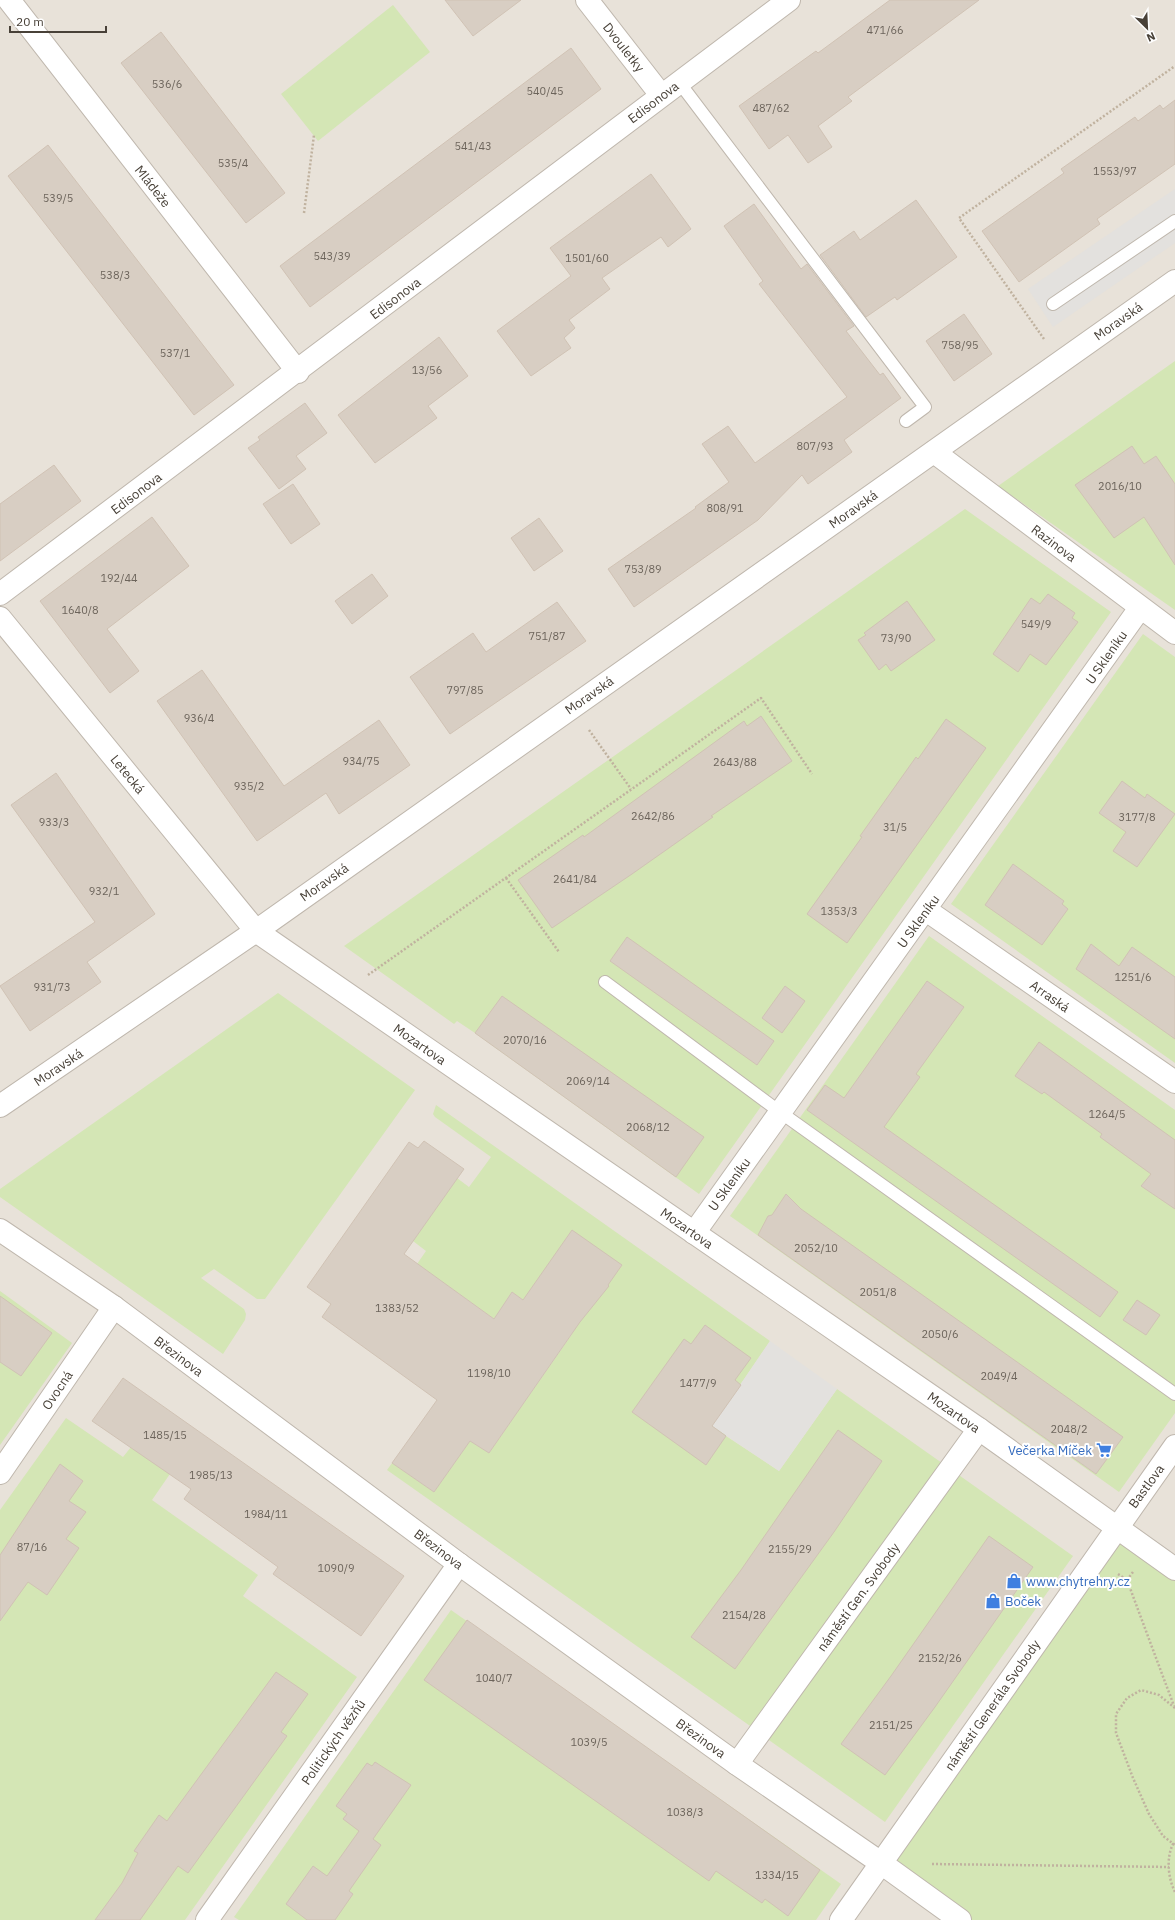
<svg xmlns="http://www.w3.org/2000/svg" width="1175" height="1920" font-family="'IBM Plex Sans',sans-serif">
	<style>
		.residential { fill: #e8e2d9 }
		.green { fill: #d4e6b5 }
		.parking { fill: #e3e1de }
		.building { fill: #d8cec3; stroke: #d0c2b4 }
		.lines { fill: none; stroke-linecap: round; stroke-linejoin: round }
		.service-casing { stroke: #bfb7ad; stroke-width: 14 }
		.minor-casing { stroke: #bfb7ad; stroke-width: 24 }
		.path { stroke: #c0b29f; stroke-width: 2.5; stroke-dasharray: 2 2; stroke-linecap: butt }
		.service { stroke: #fff; stroke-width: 12 }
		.minor { stroke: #fff; stroke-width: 22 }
		.labels { text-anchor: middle; stroke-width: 4; stroke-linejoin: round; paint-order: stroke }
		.number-label { font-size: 11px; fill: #6c645b }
		.street-label { font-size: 13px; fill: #484138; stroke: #fff }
		.shop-label { font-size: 13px; fill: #366cbe; stroke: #fff; text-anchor: start }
	</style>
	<rect width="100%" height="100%" fill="#f4f0ea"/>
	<rect class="residential" x="0" y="0" width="1175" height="1920"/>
	<g class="green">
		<path d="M393,5L430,52L318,141L281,94Z"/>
		<path d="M1175,361V610L998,486Z"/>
		<path d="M965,509L1111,612L699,1194L475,1033L457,1021L454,1024L344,946Z"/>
		<path d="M1143,634L1175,657V1063L951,904Z"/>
		<path d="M929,936L1175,1110V1413L1119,1492L730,1216Z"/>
		<path d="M278,993L415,1090L265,1299H257L214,1269L201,1278L244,1309L246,1314L245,1320L223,1354L0,1197V1189Z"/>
		<path d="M436,1105L770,1341L723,1410L726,1436L779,1471L837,1389L942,1463L753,1728L387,1470L392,1463L434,1492L470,1441L489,1453L572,1334L512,1292L494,1319L417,1264L426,1251L413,1241L457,1178L469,1187L491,1157L435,1117L433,1114Z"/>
		<path d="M0,1291L72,1343L0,1445Z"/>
		<path d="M66,1418L123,1457L131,1447L172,1471L152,1500L258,1575L243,1596L357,1677L185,1920H0V1510Z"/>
		<path d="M956,1473L1073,1556L885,1822L766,1738Z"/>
		<path d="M1117,1527L1175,1569V1920H960L881,1863Z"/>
		<path d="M451,1610L841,1884L816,1920H239L234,1917Z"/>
	</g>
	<g class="parking">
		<path d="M1175,189V243L1053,327L1028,289Z"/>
		<path d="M770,1341L837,1389L779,1471L706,1422L723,1410Z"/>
	</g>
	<g class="building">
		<path d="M445,0H521L473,36Z"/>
		<path d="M890,0H979L848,97L852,101L818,126L832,147L808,163L788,135L769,149L739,106L816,51L818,53Z"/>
		<path d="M161,32L285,193L246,223L121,63Z"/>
		<path d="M571,48L601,89L310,307L280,266Z"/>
		<path d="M1175,100V164L1097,219L1100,224L1019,282L982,231L1064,173L1061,169L1135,117L1138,121L1160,105L1163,109Z"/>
		<path d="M48,145L234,385L194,415L8,176Z"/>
		<path d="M651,174L691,229L668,247L661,237L602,278L610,289L569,320L575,328L564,338L571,348L531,376L497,331L571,276L550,248Z"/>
		<path d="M916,200L957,257L897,300L895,297L866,317L820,255L854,231L860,240Z"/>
		<path d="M754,204L801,269L807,264L854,326L846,331L880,375L883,373L901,398L844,440L852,452L808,484L802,475L758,520L634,607L608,569L696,508L695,507L729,482L702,444L728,426L755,463L847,397L759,284L763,281L724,226Z"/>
		<path d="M964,314L992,354L954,381L926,341Z"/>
		<path d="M439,337L468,376L428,406L437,418L375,463L338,415Z"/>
		<path d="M305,403L327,433L296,456L306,469L279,489L248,448L260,440L258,437Z"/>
		<path d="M1132,446L1144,464L1156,456L1175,484V565L1144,517L1114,538L1075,485Z"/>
		<path d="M54,465L81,501L0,561V504Z"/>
		<path d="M293,484L320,524L291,544L263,504Z"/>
		<path d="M152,517L189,566L107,629L139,671L110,693L40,601Z"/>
		<path d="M539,518L563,551L534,571L511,538Z"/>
		<path d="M372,574L388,596L352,624L335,601Z"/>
		<path d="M1048,594L1075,613L1072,618L1078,622L1046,665L1030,654L1018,672L993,654L1031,598L1040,604Z"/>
		<path d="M907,601L935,640L891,671L886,664L879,670L858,640L866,635L864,633Z"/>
		<path d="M557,602L586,641L450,734L410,677L473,633L486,652Z"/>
		<path d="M202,670L284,786L379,720L410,765L339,814L326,793L257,841L157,701Z"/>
		<path d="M761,716L792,761L711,816L713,817L632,874L552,928L518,880L583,835L584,837L744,721L747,726Z"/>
		<path d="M946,719L986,748L847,943L807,914L862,837L860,836L916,757L918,759Z"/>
		<path d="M56,773L155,914L87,962L101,982L30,1031L0,986L95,922L11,805Z"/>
		<path d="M1122,781L1145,798L1147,794L1175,814L1137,867L1113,851L1126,832L1099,813Z"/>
		<path d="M1013,864L1064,901L1062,904L1068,909L1042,945L985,905Z"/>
		<path d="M627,937L774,1041L757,1065L610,961Z"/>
		<path d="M1091,944L1119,966L1132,947L1175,977V1039L1076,969Z"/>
		<path d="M927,981L964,1007L916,1074L920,1077L884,1127L1118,1292L1100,1317L807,1110L825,1085L844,1098Z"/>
		<path d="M785,986L805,1001L782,1033L762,1018Z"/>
		<path d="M502,996L704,1137L676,1177L475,1033Z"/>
		<path d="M1039,1042L1175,1140V1209L1141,1186L1151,1174L1100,1137L1102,1134L1044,1092L1042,1094L1015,1076Z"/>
		<path d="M424,1141L464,1169L404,1254L494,1319L512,1292L523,1300L572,1230L622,1265L608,1285L609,1286L580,1322L489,1453L470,1441L434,1492L392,1463L437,1400L322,1317L331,1304L307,1287L409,1142L418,1148Z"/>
		<path d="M786,1194L801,1209L1123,1437L1096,1474L758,1235L768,1216L772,1215Z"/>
		<path d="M0,1296L52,1333L21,1376L0,1362Z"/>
		<path d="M1137,1300L1160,1315L1146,1335L1123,1320Z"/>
		<path d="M705,1325L751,1358L735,1380L741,1385L712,1426L726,1436L706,1465L632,1412L684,1339L691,1344Z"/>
		<path d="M123,1378L404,1576L361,1636L273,1574L278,1567L184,1499L191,1489L92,1421Z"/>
		<path d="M838,1430L882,1461L834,1532L735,1669L691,1637L741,1570Z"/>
		<path d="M60,1464L83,1481L69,1501L86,1512L66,1539L79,1548L47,1595L28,1582L0,1621V1555Z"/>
		<path d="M989,1536L1033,1567L935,1707L885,1775L841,1744L891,1676Z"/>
		<path d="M467,1620L820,1870L788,1916L765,1899L762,1903L716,1871L709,1881L424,1680Z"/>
		<path d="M276,1672L308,1694L281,1732L287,1736L188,1873L178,1866L140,1920H95L122,1883L138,1853L134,1851L159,1815L167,1821Z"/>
		<path d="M375,1762L411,1785L373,1839L381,1845L349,1891L353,1894L335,1920H307L286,1904L313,1866L327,1876L359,1831L343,1819L347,1814L336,1806L367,1763L372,1766Z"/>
	</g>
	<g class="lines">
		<defs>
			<g id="service">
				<path d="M679,82L925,407L906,421"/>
				<path d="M1053,304L1175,221"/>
				<path d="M605,982L780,1112L1175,1394"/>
			</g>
			<g id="minor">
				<path d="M9,0L298,372"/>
				<path d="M587,0L661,95"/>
				<path d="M934,452L1175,633"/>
				<path d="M0,594C264,397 525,197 789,0"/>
				<path d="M0,618L256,931L979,1429L1175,1569"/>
				<path d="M926,910L1175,1082"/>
				<path d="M0,1106L256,931L1175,281"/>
				<path d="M0,1230L114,1307L459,1564L737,1764L881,1863L960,1920"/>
				<path d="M694,1233L1140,608"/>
				<path d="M0,1473L114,1307"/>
				<path d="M737,1764L979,1429"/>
				<path d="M207,1920L459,1564"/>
				<path d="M841,1920L1175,1446"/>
			</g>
		</defs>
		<use href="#service" class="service-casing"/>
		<use href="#minor" class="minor-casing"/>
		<g class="path">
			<path d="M304,213L314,135"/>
			<path d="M1044,339L959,218L1175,66"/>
			<path d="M589,730L631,789"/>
			<path d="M506,878L559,952"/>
			<path d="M368,975L761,698L812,774"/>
			<path d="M1133,1572L1127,1580L1174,1706"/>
			<path d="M1118,1574L1127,1580"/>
			<path d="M1175,1708L1159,1695L1141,1690L1127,1698L1116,1714V1733L1133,1778L1149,1814L1163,1836L1175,1845L1173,1844C1166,1858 1168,1878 1175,1892"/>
			<path d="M932,1864L1169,1867"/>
		</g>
		<use href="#service" class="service"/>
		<use href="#minor" class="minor"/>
	</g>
	<defs>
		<symbol id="supermarket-bare" viewBox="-9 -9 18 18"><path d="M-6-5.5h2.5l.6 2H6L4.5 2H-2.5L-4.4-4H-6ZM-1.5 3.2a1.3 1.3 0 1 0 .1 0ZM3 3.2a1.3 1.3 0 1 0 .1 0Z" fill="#3f7fe0" stroke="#fff" stroke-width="2.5" paint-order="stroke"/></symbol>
		<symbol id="shop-bare" viewBox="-9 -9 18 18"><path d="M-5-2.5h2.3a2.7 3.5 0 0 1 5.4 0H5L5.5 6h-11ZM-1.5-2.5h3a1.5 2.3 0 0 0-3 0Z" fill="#3f7fe0" stroke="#fff" stroke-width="2.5" paint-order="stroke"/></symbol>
	</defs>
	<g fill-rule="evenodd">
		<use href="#supermarket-bare" x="1093" y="1439" width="22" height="22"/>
		<use href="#shop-bare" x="1003" y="1570" width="22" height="22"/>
		<use href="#shop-bare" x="982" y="1590" width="22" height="22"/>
	</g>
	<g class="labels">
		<g class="number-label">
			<text x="885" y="34">471/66</text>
			<text x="167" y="88">536/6</text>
			<text x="545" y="95">540/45</text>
			<text x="771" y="112">487/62</text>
			<text x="473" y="150">541/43</text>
			<text x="233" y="167">535/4</text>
			<text x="1115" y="175">1553/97</text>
			<text x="58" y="202">539/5</text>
			<text x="332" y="260">543/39</text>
			<text x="587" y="262">1501/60</text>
			<text x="115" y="279">538/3</text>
			<text x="960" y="349">758/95</text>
			<text x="175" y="357">537/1</text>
			<text x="427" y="374">13/56</text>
			<text x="815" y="450">807/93</text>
			<text x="1120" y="490">2016/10</text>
			<text x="725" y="512">808/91</text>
			<text x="643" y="573">753/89</text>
			<text x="119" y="582">192/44</text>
			<text x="80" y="614">1640/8</text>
			<text x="1036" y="628">549/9</text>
			<text x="547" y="640">751/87</text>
			<text x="896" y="642">73/90</text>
			<text x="465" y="694">797/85</text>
			<text x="199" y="722">936/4</text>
			<text x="361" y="765">934/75</text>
			<text x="735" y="766">2643/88</text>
			<text x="249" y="790">935/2</text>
			<text x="653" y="820">2642/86</text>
			<text x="1137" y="821">3177/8</text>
			<text x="54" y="826">933/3</text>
			<text x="895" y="831">31/5</text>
			<text x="575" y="883">2641/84</text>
			<text x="104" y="895">932/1</text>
			<text x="839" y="915">1353/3</text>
			<text x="1133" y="981">1251/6</text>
			<text x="52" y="991">931/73</text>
			<text x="525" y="1044">2070/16</text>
			<text x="588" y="1085">2069/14</text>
			<text x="1107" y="1118">1264/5</text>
			<text x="648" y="1131">2068/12</text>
			<text x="816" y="1252">2052/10</text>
			<text x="878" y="1296">2051/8</text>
			<text x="397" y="1312">1383/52</text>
			<text x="940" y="1338">2050/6</text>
			<text x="489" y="1377">1198/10</text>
			<text x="999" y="1380">2049/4</text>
			<text x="698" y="1387">1477/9</text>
			<text x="1069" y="1433">2048/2</text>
			<text x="165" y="1439">1485/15</text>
			<text x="211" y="1479">1985/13</text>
			<text x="266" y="1518">1984/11</text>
			<text x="32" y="1551">87/16</text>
			<text x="790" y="1553">2155/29</text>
			<text x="336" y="1572">1090/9</text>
			<text x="744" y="1619">2154/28</text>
			<text x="940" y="1662">2152/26</text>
			<text x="494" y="1682">1040/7</text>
			<text x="891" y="1729">2151/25</text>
			<text x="589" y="1746">1039/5</text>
			<text x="685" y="1816">1038/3</text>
			<text x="777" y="1879">1334/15</text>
		</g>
		<g class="street-label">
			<text transform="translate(624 47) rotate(52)" y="5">Dvouletky</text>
			<text transform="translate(653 102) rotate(-37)" y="5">Edisonova</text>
			<text transform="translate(153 186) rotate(52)" y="5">Mládeže</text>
			<text transform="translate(395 298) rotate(-37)" y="5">Edisonova</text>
			<text transform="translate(1118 321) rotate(-35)" y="5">Moravská</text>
			<text transform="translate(136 493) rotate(-37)" y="5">Edisonova</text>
			<text transform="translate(853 509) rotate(-35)" y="5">Moravská</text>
			<text transform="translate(1054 543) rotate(37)" y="5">Razinova</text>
			<text transform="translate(1106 657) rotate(-55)" y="5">U Skleníku</text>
			<text transform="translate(589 695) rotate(-35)" y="5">Moravská</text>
			<text transform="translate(128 774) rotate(51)" y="5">Letecká</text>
			<text transform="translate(324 882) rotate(-35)" y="5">Moravská</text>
			<text transform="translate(918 921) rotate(-54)" y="5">U Skleníku</text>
			<text transform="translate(1050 996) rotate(35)" y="5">Arraská</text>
			<text transform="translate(420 1044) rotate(35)" y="5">Mozartova</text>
			<text transform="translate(58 1067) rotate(-34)" y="5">Moravská</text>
			<text transform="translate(729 1184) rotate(-54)" y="5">U Skleníku</text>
			<text transform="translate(687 1228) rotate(35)" y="5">Mozartova</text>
			<text transform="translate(179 1356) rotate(37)" y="5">Březinova</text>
			<text transform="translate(57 1390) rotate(-56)" y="5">Ovocná</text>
			<text transform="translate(954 1412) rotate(35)" y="5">Mozartova</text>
			<text transform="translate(1146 1486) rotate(-54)" y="5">Bastlova</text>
			<text transform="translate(439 1549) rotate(37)" y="5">Březinova</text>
			<text transform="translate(858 1597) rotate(-54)" y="5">náměstí Gen. Svobody</text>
			<text transform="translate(992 1705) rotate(-55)" y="5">náměstí Generála Svobody</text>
			<text transform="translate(701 1738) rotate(36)" y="5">Březinova</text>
			<text transform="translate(333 1742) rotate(-55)" y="5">Politických vězňů</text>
		</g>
		<g class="shop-label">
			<text x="1092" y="1455" text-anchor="end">Večerka Míček</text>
			<text x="1026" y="1586">www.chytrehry.cz</text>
			<text x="1005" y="1606">Boček</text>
		</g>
	</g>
	<g transform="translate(1147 28) rotate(156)" stroke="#ffffff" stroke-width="3" paint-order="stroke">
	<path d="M0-3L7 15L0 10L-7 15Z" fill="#484138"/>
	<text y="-6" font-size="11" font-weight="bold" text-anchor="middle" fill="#484138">N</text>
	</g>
	<path d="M10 26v6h96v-6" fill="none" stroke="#484138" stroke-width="2"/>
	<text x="16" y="26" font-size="12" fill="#484138" stroke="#ffffff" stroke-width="3" paint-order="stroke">20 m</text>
</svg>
